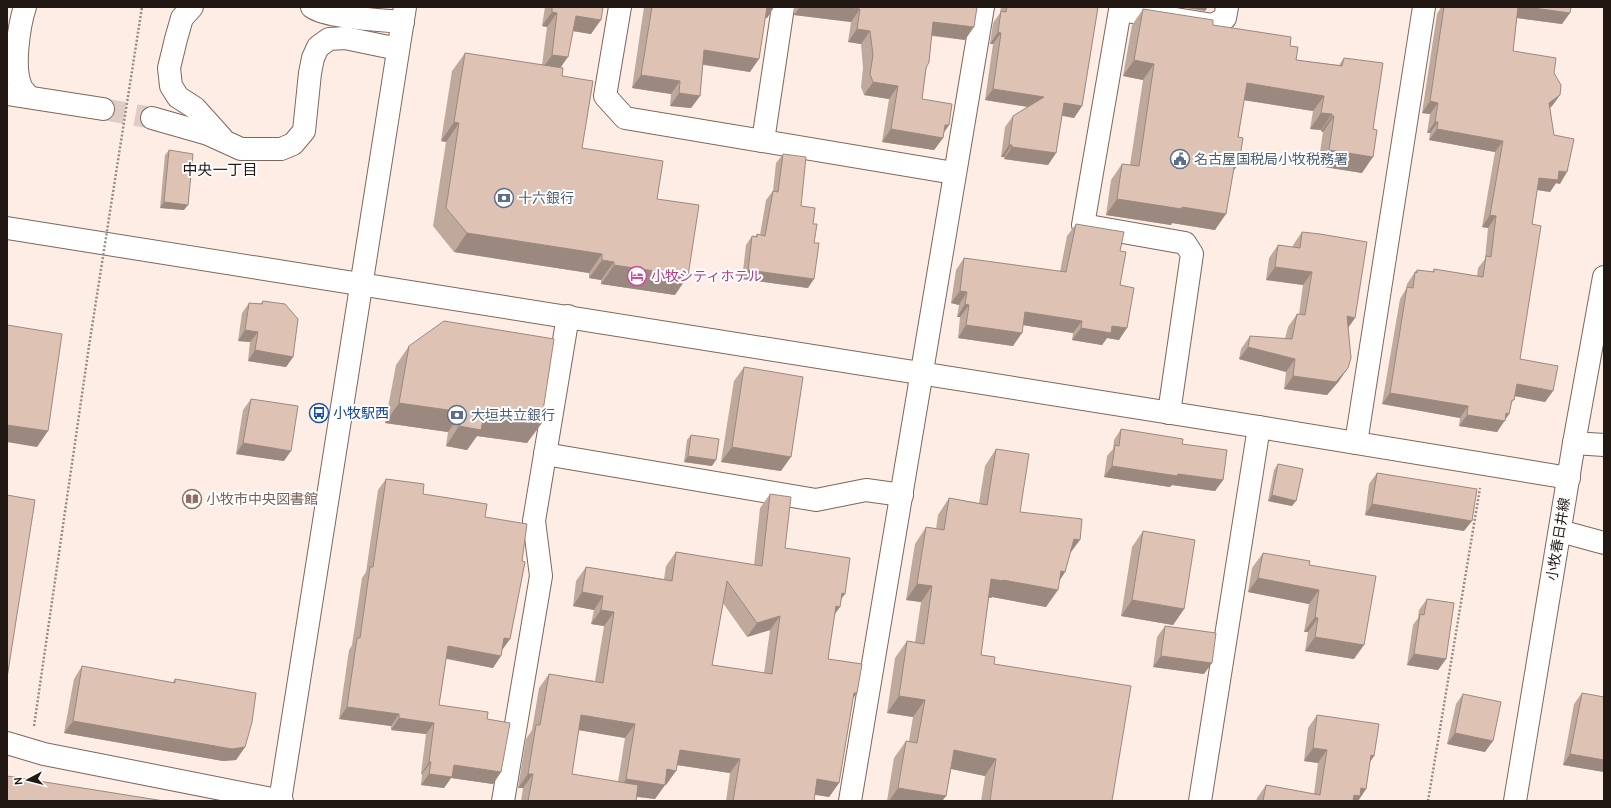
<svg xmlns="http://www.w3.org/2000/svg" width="1611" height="808" font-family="Cabin,'Noto Sans JP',sans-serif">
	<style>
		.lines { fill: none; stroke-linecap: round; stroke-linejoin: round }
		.minor-tunnel { stroke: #ddcdc6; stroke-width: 22; stroke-dasharray: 22 11; stroke-linecap: butt }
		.minor-casing { stroke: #7f665b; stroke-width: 24 }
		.major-casing { stroke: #7f665b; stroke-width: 24 }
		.path { stroke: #978982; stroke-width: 2.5; stroke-dasharray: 2 2; stroke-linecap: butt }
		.minor { stroke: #fff; stroke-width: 22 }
		.major { stroke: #fff; stroke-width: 22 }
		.path-bridge { stroke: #978982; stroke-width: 2.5; stroke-dasharray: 2 2; stroke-linecap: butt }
		.wall { fill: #bfa89c; fill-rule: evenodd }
		.shaded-wall { fill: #9b887f }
		.building { fill: #dec3b5; stroke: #9b887f; fill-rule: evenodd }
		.labels { text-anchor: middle; stroke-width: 4; stroke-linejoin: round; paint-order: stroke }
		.service-label { font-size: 14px; fill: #4e5e75; stroke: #fefefe; text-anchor: start }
		.hotel-label { font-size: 14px; fill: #b23c85; stroke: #fefefe; text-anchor: start }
		.transit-label { font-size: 14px; fill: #164399; stroke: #fefefe; text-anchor: start }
		.education-label { font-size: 14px; fill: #785e54; stroke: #fefefe; text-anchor: start }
		.street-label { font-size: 14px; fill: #221813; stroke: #fefefe }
		.neighbourhood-label { font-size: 15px; fill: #221813; stroke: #fefefe }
	</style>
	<rect width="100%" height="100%" fill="#feede5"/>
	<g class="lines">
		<path class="minor-tunnel" d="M103,109L152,118"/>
		<defs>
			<g id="minor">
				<path d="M25,7C19,25 13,66 20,84C21,89 26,93 29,97"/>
				<path d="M192,7L182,18L176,39L169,68L171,86L178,97L195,108L222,138"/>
				<path d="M312,7C327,18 382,20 403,22"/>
				<path d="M620,7L605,96L625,118L954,173"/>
				<path d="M7,94L103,109"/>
				<path d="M152,118L208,134L241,149H281L293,144L304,131L310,73L313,58L318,47L329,39L345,38L398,49"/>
				<path d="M763,141L783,7"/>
				<path d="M7,228L1259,427L1569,478"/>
				<path d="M1169,413L1192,254L1185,243L1083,225L1120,10L1213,25L1225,18L1227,7"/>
				<path d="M1356,443L1424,7"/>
				<path d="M1574,443L1604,445"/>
				<path d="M545,454L816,500L866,490L902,495"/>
				<path d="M1560,531L1604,543"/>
				<path d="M7,743L44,754L282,801"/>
				<path d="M280,801L405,7"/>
				<path d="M503,801L541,576L534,521L568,316"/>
				<path d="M850,801L983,7"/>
				<path d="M1200,801L1259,427"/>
			</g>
			<path id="major" d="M1515,801L1574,443L1604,277"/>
		</defs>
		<use href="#minor" class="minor-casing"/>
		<use href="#major" class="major-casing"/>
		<g class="path">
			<path d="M34,726L89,346"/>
			<path d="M1428,801L1480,488"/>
		</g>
		<use href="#minor" class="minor"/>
		<use href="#major" class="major"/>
		<path class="path-bridge" d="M89,346L142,7"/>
	</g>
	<g class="wall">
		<path d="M545,7H603L591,34L573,31L561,68L562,76L582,148L657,199L675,295L601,284V280L589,278V273L454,252L433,226L446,142L441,141L452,71L465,53L542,65L547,27L542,26Z"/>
		<path d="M644,7H774L767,18H765L750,72L703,65L700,96L691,108L670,106L671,94L632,88Z"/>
		<path d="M794,7H977L965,40L931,36L922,99L949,125L944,132L943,138L934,150L882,142L889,99L864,95L861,87L863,68L861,44L848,42L851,22L794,15Z"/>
		<path d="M1001,7H1098L1082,106L1074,118L1062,116L1056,153L1048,165L1004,159V157H1001L1005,127L1013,116L1027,107L985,100L993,44H990L993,23L1000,13Z"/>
		<path d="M1441,7H1571L1562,24L1517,18L1513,51L1554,73L1560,95L1552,106L1550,108L1560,184L1556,183L1550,192L1537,190L1532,224L1520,359L1553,391L1545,402L1515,396L1511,405L1509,414L1497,432L1459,426L1460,418L1382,404L1400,299L1406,289L1407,284L1415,272L1417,270L1432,272L1434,269L1477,276L1478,268L1485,259L1488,228L1482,227L1495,152L1429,140L1430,133H1427L1430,114L1422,113L1437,14Z"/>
		<path d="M1143,9L1213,25L1290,46L1296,60L1339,65L1344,58L1362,173L1318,166L1323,132L1321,131V130L1310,129L1313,111L1244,100L1233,172L1215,230L1172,223L1171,225L1106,215L1111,180L1122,164L1130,165L1143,80L1123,76L1132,25Z"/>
		<path d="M169,150L184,210L160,208L165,155Z"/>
		<path d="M783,154L801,206L813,224L808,288L742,279L746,245L752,236L755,237L757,234L760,235L766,200L773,191L776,163Z"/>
		<path d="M1076,224L1120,251V285L1119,340L1107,338L1102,345L1072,340L1073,333L1023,325L1013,346L958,338L960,317H957L959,305L951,303L956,270L964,258L1060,272L1067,236Z"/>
		<path d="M1302,232L1348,327L1339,381L1327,395L1284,389L1286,372L1239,359L1241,349L1250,336L1285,339L1288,327L1297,314H1299L1303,285L1266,280L1269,258L1278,245L1293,247V245Z"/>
		<path d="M263,301L293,357L286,367L248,361L250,342L238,341L242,313L249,303L260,304Z"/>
		<path d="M409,346L541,424L527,443L477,436L467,450L446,446L448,432L385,423L396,365Z"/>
		<path d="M744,367L781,471L721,462L734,381Z"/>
		<path d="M251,399L284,461L236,454L243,410Z"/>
		<path d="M1121,429L1182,444L1223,480L1215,491L1172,485L1170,487L1104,477L1107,456L1113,449L1114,440Z"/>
		<path d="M691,435L712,466L684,462L687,440Z"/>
		<path d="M996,449L1020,512L1070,554L1065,572L1060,580L1046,607L992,597L991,598L989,597L981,655L994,664L1112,801H981L985,776L951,769L946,796L942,801H887L894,758L906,741H909L913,717L887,713L895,658L907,641L915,642L921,602L906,600L915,544L926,527L936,529L938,515L949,498L979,503L985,466Z"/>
		<path d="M1278,464L1292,506L1268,501L1274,470Z"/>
		<path d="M1377,473L1464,531L1365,515L1369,484Z"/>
		<path d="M386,479L423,494L485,517L510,639L502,650L493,668L446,659L439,705L487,719L501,772L493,784L451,778L444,788L421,785L422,774H421L426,734L391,730V726L339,719L349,650L352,645L362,578L366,572L378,490Z"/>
		<path d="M770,494L785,548L841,600L834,615L828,659L853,699L839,783L829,797L815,795L814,801H726L730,773L677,765L666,785H665L655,799L636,797V801H521L523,788H518L526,739L532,730L539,688L549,674L595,681L604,626L591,624L594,610L573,606L576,581L586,567L664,579L666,566L676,552L754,565L760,508ZM723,603L747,637L770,630L764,673L712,665ZM579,730L625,738L618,782L572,774Z"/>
		<path d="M1143,531L1184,609L1173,625L1121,616L1132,547Z"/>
		<path d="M1263,553L1309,565L1354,659L1305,651L1308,632H1304L1309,604L1248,592L1252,568Z"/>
		<path d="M1427,599L1446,659L1438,670L1407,665L1413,625L1418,618L1419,610Z"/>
		<path d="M1165,626L1204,674L1153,667L1157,637Z"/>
		<path d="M82,666L172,683L175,679L245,747L236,760L223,761L64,733L74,679Z"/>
		<path d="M1582,693L1604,772L1563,765L1574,704Z"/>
		<path d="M1463,694L1485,752L1447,744L1456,704Z"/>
		<path d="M1317,715L1374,756L1370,761L1366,789L1358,801H1256L1257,798L1266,785L1314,794L1318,763L1304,761L1308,728Z"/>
	</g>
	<g class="shaded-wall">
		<path d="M765,7H774L767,18L758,17Z"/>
		<path d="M800,7H847L860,9L851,22L794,15Z"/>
		<path d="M1180,7H1208L1205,11Z"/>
		<path d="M1517,7H1526L1570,13L1562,24L1510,17Z"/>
		<path d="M552,12L557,13L547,27L542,26Z"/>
		<path d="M576,16L601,20L591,34L566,30Z"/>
		<path d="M933,22L974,27L965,40L924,34Z"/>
		<path d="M857,29L870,31L861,44L848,42Z"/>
		<path d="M998,32L1001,33L993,44H990Z"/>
		<path d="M704,50L759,59L750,72L695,63Z"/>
		<path d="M552,55L568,57L558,71L542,69Z"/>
		<path d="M1134,60L1154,64L1143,80L1123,76Z"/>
		<path d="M641,75L680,81L671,94L632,88Z"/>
		<path d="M873,82L898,86L889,99L864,95Z"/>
		<path d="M1247,83L1324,96L1313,111L1236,99Z"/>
		<path d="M993,89L1044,97L1036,108L985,100Z"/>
		<path d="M679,93L700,96L691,108L670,106Z"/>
		<path d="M1560,95L1552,106L1541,114L1549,103Z"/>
		<path d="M1430,101L1438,103L1430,114L1422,113Z"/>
		<path d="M1064,103L1082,106L1074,118L1056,114Z"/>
		<path d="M1321,113L1332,114L1321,130L1310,129Z"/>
		<path d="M1332,116H1334L1323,132L1321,131Z"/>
		<path d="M454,122L459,123L446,142L441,141Z"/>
		<path d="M1435,122H1438L1430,133H1427Z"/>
		<path d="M945,125H949L941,137L943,138L934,150L882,142L891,129Z"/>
		<path d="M1437,129L1503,141L1495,152L1429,140Z"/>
		<path d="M1009,145H1012L1004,157H1001Z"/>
		<path d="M1012,147L1056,153L1048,165L1004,159Z"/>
		<path d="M1329,150L1373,157L1362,173L1318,166Z"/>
		<path d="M1235,162L1239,163L1228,179Z"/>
		<path d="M1559,171L1567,172L1560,184L1556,183L1550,192L1531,189L1539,178Z"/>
		<path d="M1117,199L1182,207L1226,214L1215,230L1172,223L1171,225L1106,215Z"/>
		<path d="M164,202L188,205L184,210L160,208Z"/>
		<path d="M1490,215L1496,216L1488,228L1482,227Z"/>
		<path d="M467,233L602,254L589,273L454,252Z"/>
		<path d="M602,260L614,262L601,280L589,278Z"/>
		<path d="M614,265L688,276L675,295L601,284Z"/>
		<path d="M1275,267L1312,272L1303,285L1266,280Z"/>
		<path d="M748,270L814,279L808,288L742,279Z"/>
		<path d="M960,291L967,292L959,305L951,303Z"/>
		<path d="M965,304L969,305L960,317H957Z"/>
		<path d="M1025,312L1082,321L1073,333L1016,324Z"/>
		<path d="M1347,316L1355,318L1346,331Z"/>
		<path d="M966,325L1022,333L1013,346L958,338Z"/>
		<path d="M1112,326L1127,328L1119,340L1107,338L1102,345L1072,340L1081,328Z"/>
		<path d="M245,330L258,332L250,342L238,341Z"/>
		<path d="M1248,347L1295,359L1286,372L1239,359Z"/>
		<path d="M255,350L293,357L286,367L248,361Z"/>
		<path d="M1348,368L1339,381L1327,395L1284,389L1293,376Z"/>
		<path d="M1517,384L1553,391L1545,402L1509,395Z"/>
		<path d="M1390,393L1468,406L1460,418L1382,404Z"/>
		<path d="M399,403L462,412L448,432L385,423Z"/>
		<path d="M1506,413L1509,414L1497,432L1459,426L1467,415Z"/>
		<path d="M484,415L541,424L527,443L477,436L467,450L446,446L459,426Z"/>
		<path d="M7,425L48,431L37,447L7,442Z"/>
		<path d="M243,443L291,451L284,461L236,454Z"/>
		<path d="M732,447L791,457L781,471L721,462Z"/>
		<path d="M688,456L716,460L712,466L684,462Z"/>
		<path d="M1112,466L1178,474L1223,480L1215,491L1172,485L1170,487L1104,477Z"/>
		<path d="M1272,495L1296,501L1292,506L1268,501Z"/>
		<path d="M1372,504L1472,521L1464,531L1365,515Z"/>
		<path d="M1074,539L1080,540L1068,556Z"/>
		<path d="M1061,571L1065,572L1054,589Z"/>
		<path d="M1258,578L1319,590L1309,604L1248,592Z"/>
		<path d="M991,579L1003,580L1058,590L1046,607L992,597L991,598L979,596Z"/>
		<path d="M917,584L932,586L921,602L906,600Z"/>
		<path d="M582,592L603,596L594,610L573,606Z"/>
		<path d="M842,593L845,594L836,606L840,607L830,621L826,620Z"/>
		<path d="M1132,600L1184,609L1173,625L1121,616Z"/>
		<path d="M601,610L614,612L604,626L591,624Z"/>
		<path d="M780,616L770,630L747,637L757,623Z"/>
		<path d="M1315,617L1318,618L1308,632H1304Z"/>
		<path d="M1315,637L1364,645L1354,659L1305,651Z"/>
		<path d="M504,638L510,639L502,650L496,649Z"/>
		<path d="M448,646L501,656L493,668L440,657Z"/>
		<path d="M1414,654L1446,659L1438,670L1407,665Z"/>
		<path d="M1161,656L1212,663L1204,674L1153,667Z"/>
		<path d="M854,693H857L847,707Z"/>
		<path d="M899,696L925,700L913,717L887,713Z"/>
		<path d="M347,707L399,714L391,726L339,719Z"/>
		<path d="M581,715L635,724L625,738L572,729Z"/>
		<path d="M399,718L434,723L426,734L391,730Z"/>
		<path d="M73,721L245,747L236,760L223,761L64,733Z"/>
		<path d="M1455,733L1493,741L1485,752L1447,744Z"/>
		<path d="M1313,748L1327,750L1318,763L1304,761Z"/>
		<path d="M680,750L740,759L730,773L670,764Z"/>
		<path d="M954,750L996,759L985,776L942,767Z"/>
		<path d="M1570,754L1604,760V772L1563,765Z"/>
		<path d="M1371,755L1374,756L1365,769Z"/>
		<path d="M429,762H431L422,774H421Z"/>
		<path d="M454,765L501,772L493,784L451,778L444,788L421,785L429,774Z"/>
		<path d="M667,769L676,771L666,785L658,783Z"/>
		<path d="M528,774H533L523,788H518Z"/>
		<path d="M626,779L665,785L655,799L617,794Z"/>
		<path d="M817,779L839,783L829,797L807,793Z"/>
		<path d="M898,788L946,796L942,801H889Z"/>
		<path d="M1361,788L1366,789L1358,801H1350L1354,795Z"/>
	</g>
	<g class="building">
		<path d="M552,7H603L601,20L576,16L568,57L552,55L557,13L552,12Z"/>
		<path d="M652,7H767L759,59L704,50L700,96L679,93L680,81L641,75Z"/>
		<path d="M847,7H977L974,27L933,22L929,62L926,68L922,99L952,104L949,125H945L943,138L891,129L898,86L873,82L870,74L873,55L870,31L857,29L860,9Z"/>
		<path d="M1007,7H1098L1082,106L1064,103L1056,153L1012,147V145H1009L1013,116L1044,97L993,89L1001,33L998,32L1001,11L1006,12Z"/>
		<path d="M1444,7H1518L1513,51L1556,58L1554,73L1561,85L1560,95L1549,103L1554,135L1574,139L1567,172L1559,171L1558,180L1539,178L1532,224L1541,226L1520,359L1558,366L1553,391L1517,384L1514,400H1512L1509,414L1506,413L1505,421L1467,415L1468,406L1390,393L1407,287L1413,288L1415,272L1417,273V270L1434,272V269L1483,277L1486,256L1491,257L1496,216L1490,215L1503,141L1437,129L1438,122H1435L1438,103L1430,101Z"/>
		<path d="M1526,7H1571L1570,13Z"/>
		<path d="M1143,9L1213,20V25L1291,37L1290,46L1298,47L1296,60L1342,66L1344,58L1383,63L1373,129L1377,130L1373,157L1329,150L1334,116H1332V114L1321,113L1324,96L1247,83L1238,137L1243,138L1239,163L1235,162L1226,214L1182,207V209L1117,199L1122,164L1139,166L1154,64L1134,60Z"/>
		<path d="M465,53L563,68L562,76L593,81L582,148L663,161L657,199L699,205L688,276L614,265V262L602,260V254L467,233L446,208L459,123L454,122Z"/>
		<path d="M169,150L193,154L188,205L164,202Z"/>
		<path d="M783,154L806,157L801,206L815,208L813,224H817L814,243H819L814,279L748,270L752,236L757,237V234L765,236L773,191L778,192Z"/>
		<path d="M1076,224L1124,232L1120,251L1126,252L1120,285L1134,288L1127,328L1112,326L1111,333L1081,328L1082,321L1025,312L1022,333L966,325L969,305L965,304L967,292L960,291L964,258L1066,272Z"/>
		<path d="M1302,232L1320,234L1367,242L1355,318L1347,316L1351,358L1348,368L1336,382L1293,376L1295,359L1248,347L1250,336L1292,339L1297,314L1305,315L1312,272L1275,267L1278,245L1300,248Z"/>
		<path d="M263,301L285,304L298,319L293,357L255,350L258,332L245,330L249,303L262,304Z"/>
		<path d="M444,321L554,339L541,424L484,415L481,430L459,426L462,412L399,403L409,346Z"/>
		<path d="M7,325L62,334L48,431L7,425Z"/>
		<path d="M744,367L803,377L791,457L732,447Z"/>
		<path d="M251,399L298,406L291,451L243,443Z"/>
		<path d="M1121,429L1183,439L1182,444L1227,450L1223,480L1178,474L1177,476L1112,466L1115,445L1119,446Z"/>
		<path d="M691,435L719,439L716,460L688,456Z"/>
		<path d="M996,449L1029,454L1020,512L1082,519L1080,540L1074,539L1065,572L1061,571L1058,590L1003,580V581L991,579L981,655L995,657L994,664L1131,686L1112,801H990L996,759L954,750L946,796L898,788L906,741L917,743L925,700L899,696L907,641L924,644L932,586L917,584L926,527L944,530L949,498L987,505Z"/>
		<path d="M1278,464L1303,469L1296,501L1272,495Z"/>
		<path d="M1377,473L1477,489L1472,521L1372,504Z"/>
		<path d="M386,479L424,484L423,494L487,504L485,517L527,524L522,561L525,562L510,639L504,638L501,656L448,646L439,705L488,712L487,719L510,723L501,772L454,765L452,777L429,774L431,762H429L434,723L399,718V714L347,707L357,638H360L370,567H373Z"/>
		<path d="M770,494L791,497L785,548L850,558L845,594L842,593L840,607L836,606L828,659L862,664L857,693H854L839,783L817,779L814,801H733L740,759L680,750L676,771L667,769L665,785L626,779L635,724L581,715L572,774L638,785L636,801H528L533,774H528L536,725H540L549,674L603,683L614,612L601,610L603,596L582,592L586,567L672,581L676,552L762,566ZM727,581L757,623L780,616L772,674L712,665Z"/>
		<path d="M7,495L35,500L7,678Z"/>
		<path d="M1143,531L1195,540L1184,609L1132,600Z"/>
		<path d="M1263,553L1310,561L1309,565L1376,576L1364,645L1315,637L1318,618L1315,617L1319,590L1258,578Z"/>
		<path d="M1427,599L1454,603L1446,659L1414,654L1420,614L1424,615Z"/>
		<path d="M1165,626L1216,633L1212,663L1161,656Z"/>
		<path d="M82,666L175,683V679L256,693L252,722L245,747L232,749L73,721Z"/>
		<path d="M1582,693L1604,697V760L1570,754Z"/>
		<path d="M1463,694L1501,702L1493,741L1455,733Z"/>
		<path d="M1317,715L1379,724L1374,756L1371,755L1366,789L1361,788L1360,796L1354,795L1353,801H1263L1266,785L1320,795L1327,750L1313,748Z"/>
		<path d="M7,776L164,801H7Z"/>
	</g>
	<defs>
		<symbol id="civic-ring" viewBox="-11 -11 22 22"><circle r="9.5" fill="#fefefe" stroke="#5c6f8a" stroke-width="1.5"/><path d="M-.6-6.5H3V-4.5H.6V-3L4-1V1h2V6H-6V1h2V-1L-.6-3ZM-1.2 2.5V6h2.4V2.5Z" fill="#5c6f8a"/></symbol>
		<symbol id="bank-ring" viewBox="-11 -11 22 22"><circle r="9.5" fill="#fefefe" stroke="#5c6f8a" stroke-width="1.5"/><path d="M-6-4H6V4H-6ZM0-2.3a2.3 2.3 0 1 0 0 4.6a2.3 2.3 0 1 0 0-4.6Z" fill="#5c6f8a"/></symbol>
		<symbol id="hotel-ring" viewBox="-11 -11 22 22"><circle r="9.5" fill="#fefefe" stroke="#d1479c" stroke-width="1.5"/><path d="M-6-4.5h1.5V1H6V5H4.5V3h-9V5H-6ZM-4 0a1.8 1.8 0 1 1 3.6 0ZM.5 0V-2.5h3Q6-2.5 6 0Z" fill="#d1479c"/></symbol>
		<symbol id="bus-ring" viewBox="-11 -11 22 22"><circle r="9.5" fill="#fefefe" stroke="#1a4fb4" stroke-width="1.5"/><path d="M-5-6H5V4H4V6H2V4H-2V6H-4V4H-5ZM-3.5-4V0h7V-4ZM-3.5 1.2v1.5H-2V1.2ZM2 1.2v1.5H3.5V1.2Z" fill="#1a4fb4"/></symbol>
		<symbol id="library-ring" viewBox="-11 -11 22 22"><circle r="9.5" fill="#fefefe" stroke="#8d6e63" stroke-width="1.5"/><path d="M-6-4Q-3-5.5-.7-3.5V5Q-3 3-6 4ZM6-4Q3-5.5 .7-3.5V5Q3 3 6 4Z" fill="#8d6e63"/></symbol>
	</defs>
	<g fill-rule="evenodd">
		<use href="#civic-ring" x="1169" y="148" width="22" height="22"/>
		<use href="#bank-ring" x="493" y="187" width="22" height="22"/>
		<use href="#hotel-ring" x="626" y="265" width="22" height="22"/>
		<use href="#bus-ring" x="308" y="402" width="22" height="22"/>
		<use href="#bank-ring" x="446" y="404" width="22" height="22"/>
		<use href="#library-ring" x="181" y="488" width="22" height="22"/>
	</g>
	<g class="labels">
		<g class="service-label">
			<text x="1194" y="164">名古屋国税局小牧税務署</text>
			<text x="518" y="203">十六銀行</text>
			<text x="471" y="420">大垣共立銀行</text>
		</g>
		<g class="hotel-label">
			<text x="651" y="281">小牧シティホテル</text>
		</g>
		<g class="transit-label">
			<text x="333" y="418">小牧駅西</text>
		</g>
		<g class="education-label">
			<text x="206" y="504">小牧市中央図書館</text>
		</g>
		<g class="street-label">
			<text transform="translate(1558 539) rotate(-81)" y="5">小牧春日井線</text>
		</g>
		<g class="neighbourhood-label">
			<text x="220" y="175">中央一丁目</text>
		</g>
	</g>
	<rect width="1611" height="808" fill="none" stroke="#221813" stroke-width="16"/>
	<g transform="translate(28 780) rotate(263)" stroke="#fefefe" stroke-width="3" paint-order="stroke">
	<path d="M0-3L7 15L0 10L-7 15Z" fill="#221813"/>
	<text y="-6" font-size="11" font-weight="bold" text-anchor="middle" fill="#221813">N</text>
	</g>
</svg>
